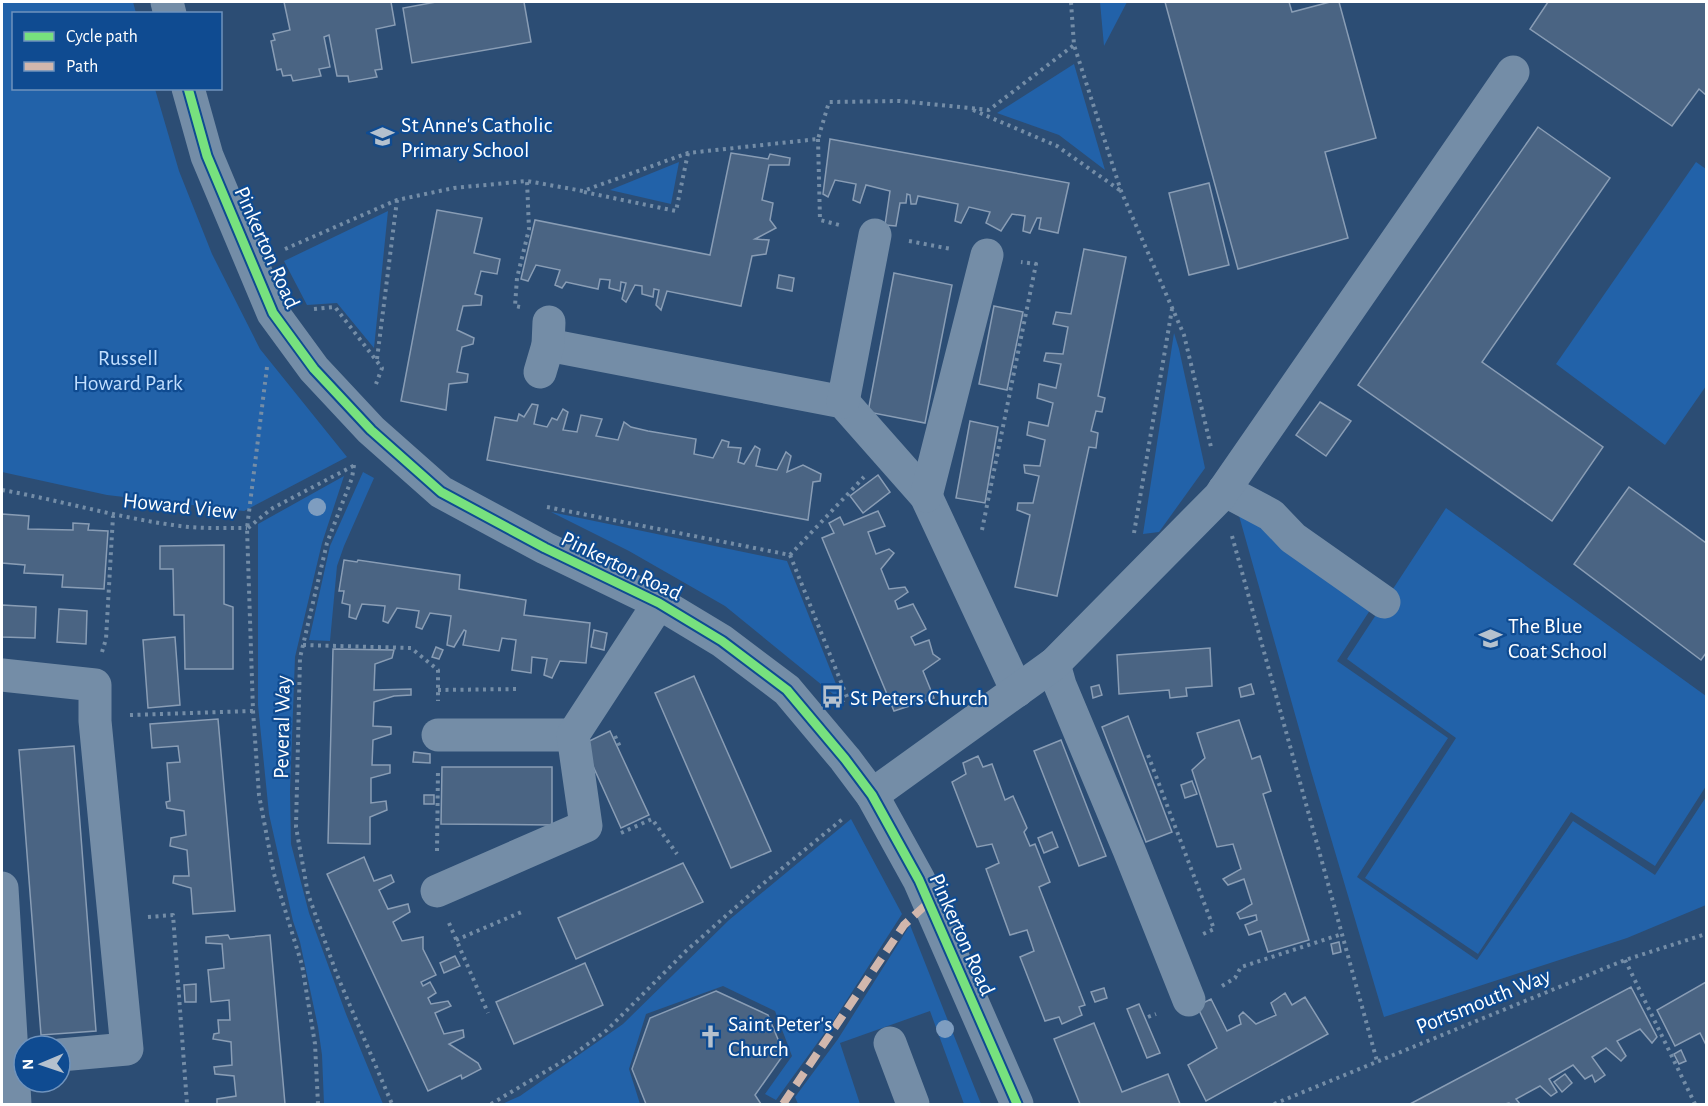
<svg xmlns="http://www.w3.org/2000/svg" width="1708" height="1106" font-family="'Alegreya Sans',sans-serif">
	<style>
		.green { fill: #2262a9 }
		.building { fill: #4a6483; stroke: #899db5; stroke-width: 1.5 }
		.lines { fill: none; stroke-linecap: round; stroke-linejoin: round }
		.path { stroke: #748da7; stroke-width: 4; stroke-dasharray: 3 4.5; stroke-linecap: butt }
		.minor { stroke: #748da7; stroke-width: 33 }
		.quiet { stroke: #d1b7ad; stroke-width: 8; stroke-dasharray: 15 8; stroke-linecap: butt }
		.cycleway-casing { stroke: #0f4b91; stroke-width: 13 }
		.cycleway { stroke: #77e17e; stroke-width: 9 }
		.tree { fill: #7e9dc0 }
		.labels { text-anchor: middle; stroke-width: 4.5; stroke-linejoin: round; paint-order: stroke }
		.poi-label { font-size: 22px; fill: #fff; stroke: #0f4b91; text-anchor: start }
		.street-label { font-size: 22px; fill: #fff; stroke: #0f4b91 }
		.park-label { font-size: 22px; fill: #c1defe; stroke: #0f4b91 }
	</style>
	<rect width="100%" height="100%" fill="#2c4d74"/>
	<g class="green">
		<path d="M2,2H133L136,13L14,14V88L155,89L179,171L212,254L260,349L347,457L244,511L107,495L2,472Z"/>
		<path d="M1100,2H1127L1104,46Z"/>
		<path d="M1074,64L1105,170L1059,135L997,113Z"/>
		<path d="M679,162L671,204L610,190Z"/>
		<path d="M1696,162L1706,169V386L1665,445L1556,364Z"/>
		<path d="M388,211L374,348L337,303L307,305L284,261Z"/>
		<path d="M1174,333L1179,349L1205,468L1159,532L1143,534Z"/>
		<path d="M363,472L374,478L344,546L337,566L330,641L309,640L330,546Z"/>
		<path d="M344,476L322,543L295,657L290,791L291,844L309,913L346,1014L383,1104H324L322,1055L318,1027L300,942L293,921L269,814L258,705V524Z"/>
		<path d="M1236,505L1374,604L1337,661L1448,738L1357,877L1477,960L1573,821L1655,875L1706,797V905L1627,938L1384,1017L1311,771Z"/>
		<path d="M1446,508L1706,696V786L1655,866L1571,812L1478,954L1365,878L1456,738L1347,659Z"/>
		<path d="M551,512L787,561L840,694H833L725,606L629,551Z"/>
		<path d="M851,819L902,914L834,1020L776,1100L765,1094L792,1056L775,1011L723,986L646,1014L629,1069L640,1104H502L520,1096L623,1024L729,920Z"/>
		<path d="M910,925L981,1104H964L930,1011L840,1043L860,1104H798L795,1097L838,1039Z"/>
	</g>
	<g class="building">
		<path d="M284,2H391L395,25L376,29L382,69L375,70L377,77L349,82L348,76H337L329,35L324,37L330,67L319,69L321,76L293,81L291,75L283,76L281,69L277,70L271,41L275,40L273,34L290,30Z"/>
		<path d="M436,2H524L531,42L412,63L403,8Z"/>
		<path d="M1165,2H1289L1292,12L1330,2H1339L1376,138L1325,152L1348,238L1238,269Z"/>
		<path d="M1548,2H1706V95L1699,89L1672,126L1530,29Z"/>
		<path d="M1538,127L1610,178L1482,362L1603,447L1552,521L1358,385Z"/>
		<path d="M830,139L1069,183L1058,233L1039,229L1041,218H1037L1030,233L1023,231L1025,216L1012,214L1001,231L986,223L990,212L969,207L961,223L955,221L958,204L918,196L916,204H911L910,195L907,194L906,203H900L896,226L885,225L890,191L866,185L860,203L853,200L856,184L835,180L828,197L823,194Z"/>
		<path d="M731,153L768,159L770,154L790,158L789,165H769L762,200L773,203L770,220L776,228L755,239L769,240L766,254L752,256L741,306L667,291L661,310L656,305L659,290L654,289L653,297L642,294V286L635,285L626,302L622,299L626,283L621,282L620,291L609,288L610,280L600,279L598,289L566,282L562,288L555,285L560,270L536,265L528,281L521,279L535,220L710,255Z"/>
		<path d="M1209,183L1229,265L1189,275L1169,193Z"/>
		<path d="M437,210L482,218L474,253L500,259L497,274L481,271L475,294L482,296L481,305L463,306L457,330L474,338L473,344L462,347L457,372L468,374L467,382L449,384L446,410L401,401Z"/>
		<path d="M1084,249L1126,257L1098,396L1105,398L1102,412L1096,411L1091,431L1098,433L1096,448L1089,447L1057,596L1015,587L1030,515L1017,510L1018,503H1033L1039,476L1025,473L1024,465L1040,466L1045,440L1027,435L1029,422L1048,426L1053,403L1037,398L1039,384L1056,388L1061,364L1044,361L1046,353L1063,354L1068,327L1053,324L1056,312L1071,314Z"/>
		<path d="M894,273L952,285L925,423L868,412Z"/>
		<path d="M779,275L794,278L792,291L777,288Z"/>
		<path d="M994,306L1023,312L1007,390L979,384Z"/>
		<path d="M1320,402L1351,421L1326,456L1296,435Z"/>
		<path d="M532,404L538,405L534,424L547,427L552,418L557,420L563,409L568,412L563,430L577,432L581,415L602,419L596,436L618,440L624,422L631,427L648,431L696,439L694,454L713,458L722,440L729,442L728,447L741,448L738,462L744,464L755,446L760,449L756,466L777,470L786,452L791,456L787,472L803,465L821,474L820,481L813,482L808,520L487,460L495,417L517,421L519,414L524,417Z"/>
		<path d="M970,421L998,427L985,503L956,498Z"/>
		<path d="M878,475L890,492L863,513L850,496Z"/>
		<path d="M1629,487L1706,543V653L1701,660L1574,564Z"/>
		<path d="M878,511L885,526L868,532L876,554L889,549L894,553L881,569L889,589L905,587L908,592L895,601L898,609L913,604L926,629L911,637L915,645L929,640L933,654L940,659L923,671L934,698L894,711L822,538L834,533L829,523L840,517L844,525Z"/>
		<path d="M2,514L29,516L28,529L73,530V523L89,524L88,530L108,531L104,589L62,587L63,575L24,573L25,565L2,563Z"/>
		<path d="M224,545V604L233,607V669H185L184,615H174L173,569H160V546Z"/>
		<path d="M344,560L357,562L358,560L460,575L459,589L526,600L524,615L590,623L586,663L560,661L552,678L544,675L547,659L532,657L531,673L512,670L516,640L502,638L499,651L463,645L466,631L464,630L454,647L447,645L451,616L430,613L422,629L416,627L419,611L397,608L388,623L383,621L385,606L362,604L356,619L349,617L350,605L342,603L344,591H339Z"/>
		<path d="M2,605L36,607L35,638L2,637Z"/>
		<path d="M59,609L87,611L86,644L57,642Z"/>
		<path d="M594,630L607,633L604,650L591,647Z"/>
		<path d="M175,637L180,705L148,708L143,640Z"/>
		<path d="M436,647L443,650L439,659L432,657Z"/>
		<path d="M1210,648L1212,686L1186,688L1187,696L1170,698L1169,690L1119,694L1117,655Z"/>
		<path d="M333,649L394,650L392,658L375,664L374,690L411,689V695L394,696L374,702L373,726L391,727V734L373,740L372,765H390V773L371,778V803L386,801L387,810L370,817V844L328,843Z"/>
		<path d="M694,676L771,851L731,868L655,693Z"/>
		<path d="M1251,684L1254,694L1241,697L1239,688Z"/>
		<path d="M1099,685L1102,695L1093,698L1091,687Z"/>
		<path d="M1128,716L1172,832L1146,842L1102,727Z"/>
		<path d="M218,719L235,911L193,914L191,888L173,883L174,876H189L187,850L170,846L171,838L186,835L184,811L167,808L166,802L170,801L167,763L180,762L178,746L152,748L150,724Z"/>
		<path d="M1239,720L1252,759L1260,756L1271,791L1263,794L1309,940L1268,952L1261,931L1249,935L1245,925L1257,920L1256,915L1240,919L1237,913L1252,904L1244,879L1228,885L1223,879L1241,869L1233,844L1217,847L1192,770L1205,758L1197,733Z"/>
		<path d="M610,731L649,815L621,828L583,744Z"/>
		<path d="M1061,740L1106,856L1079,866L1034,751Z"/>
		<path d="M74,746L96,1031L41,1035L19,750Z"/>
		<path d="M414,752L430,754V763L413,762Z"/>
		<path d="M978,756L983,767L992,764L1005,800L1013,796L1027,828L1024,832L1030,846L1035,844L1050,882L1039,887L1085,1005L1079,1007L1082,1015L1062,1024L1059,1017L1045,1021L1020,957L1034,951L1027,930L1010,935L986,869L999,863L992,844L977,847L952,782L966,774L963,763Z"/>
		<path d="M442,767H552V825L441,824Z"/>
		<path d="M1192,781L1197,794L1185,798L1181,785Z"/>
		<rect x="424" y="795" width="10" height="9"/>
		<path d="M1052,832L1058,847L1044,853L1038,838Z"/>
		<path d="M364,857L374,881L391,875L394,882L379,890L388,909L408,904L410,912L393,922L402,941L423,937V949L436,975L421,982L423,986L430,982L436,993L428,998L431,1004L448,1001L451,1006L435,1013L444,1034L463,1030L464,1037L449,1044L478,1063L481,1069L462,1079L461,1075L428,1091L327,874Z"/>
		<path d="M683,863L703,902L576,959L558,918Z"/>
		<path d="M228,935L230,939L270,935L285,1104H217V1099L236,1096L234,1076L215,1074L214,1067L232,1065L231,1042L213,1039L214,1034L219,1033L218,1020H230L229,1000L211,1002L208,970L224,968L222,944L206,943V937Z"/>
		<path d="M1339,942L1341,952L1333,954L1331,944Z"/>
		<path d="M455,956L460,966L444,973L440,963Z"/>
		<path d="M585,963L603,1005L514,1044L496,1002Z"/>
		<path d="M1706,982V1045L1700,1033L1675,1046L1657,1010Z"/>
		<path d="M196,984V1002H185L184,985Z"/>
		<path d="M1631,987L1657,1037L1652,1043L1640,1029L1617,1041L1626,1056L1621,1061L1606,1048L1592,1057L1605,1075L1595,1082L1592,1075L1585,1079L1573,1065L1549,1079L1557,1092L1551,1096L1540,1086L1516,1099L1520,1104H1510L1509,1103L1505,1104H1410Z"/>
		<path d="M1104,988L1107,998L1095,1002L1091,992Z"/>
		<path d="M716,991L768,1015L784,1054L755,1095L761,1104H646L632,1069L650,1018Z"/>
		<path d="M1285,993L1292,1005L1305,997L1328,1034L1206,1101L1188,1065L1217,1048L1197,1006L1211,999L1227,1031L1241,1024L1239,1016L1243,1012L1256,1024L1276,1015L1271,1003Z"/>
		<path d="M1139,1004L1160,1053L1147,1058L1127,1009Z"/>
		<path d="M1094,1023L1122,1092L1168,1074L1180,1104H1080L1054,1039Z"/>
		<path d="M1681,1050L1686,1061L1679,1064L1674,1054Z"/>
		<path d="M1565,1074L1572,1083L1562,1092L1554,1082Z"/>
	</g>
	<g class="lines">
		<g class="path">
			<path d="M1071,2L1074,45L1121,191L1184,335L1211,447"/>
			<path d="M973,110L1057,146L1121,191"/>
			<path d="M818,139L820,220L843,226"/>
			<path d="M584,192L676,211L688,153"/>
			<path d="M909,241L951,249"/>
			<path d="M285,249L397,200L454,188L527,181L583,191L688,153L818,139L829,102L900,101L989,110L1074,45"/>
			<path d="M520,307L515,306L517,278L529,229L527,181"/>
			<path d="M314,309L335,307L382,368L376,384"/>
			<path d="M377,359L397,200"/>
			<path d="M267,367L247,528L253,711L259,795L274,874L302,965L315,1044L318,1104"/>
			<path d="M354,465L352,478L327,543L300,658L296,827L308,894L337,975L392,1104"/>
			<path d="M2,490C59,500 115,517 173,525C198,529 223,528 247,528"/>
			<path d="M547,507L790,555L864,477"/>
			<path d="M248,528L271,509L355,465"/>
			<path d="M982,530L1036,264L1021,262"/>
			<path d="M1134,533L1172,309"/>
			<path d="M1232,536L1377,1061"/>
			<path d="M790,555L847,697L841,702"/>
			<path d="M303,645L411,648L438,670V701"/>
			<path d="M102,652L106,639L113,516"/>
			<path d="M438,690L519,689"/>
			<path d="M130,715L253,711"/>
			<path d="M615,736L621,749"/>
			<path d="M1148,755L1214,929L1201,935"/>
			<path d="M621,833L652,819L677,854"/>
			<path d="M437,851L438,769"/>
			<path d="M148,917L173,915L187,1104"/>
			<path d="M449,923L488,1013"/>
			<path d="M456,940L524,911"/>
			<path d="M1625,960L1695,1104"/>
			<path d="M1222,986L1235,978L1241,967L1342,934"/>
			<path d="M1148,1017L1156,1014"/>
			<path d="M491,1104L570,1057L607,1030L686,951L753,892L845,817"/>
			<path d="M1274,1104L1625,960L1706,934"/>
		</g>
		<g class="minor">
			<path d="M167,2L170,14"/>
			<path d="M188,88L207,156L273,313L314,369L371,430L441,492L545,548L659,603L722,641L787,690L845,759L872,795L919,880L1017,1104"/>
			<path d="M548,345L843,402L926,496L1017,691"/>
			<path d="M540,372L548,345L549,322"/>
			<path d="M843,402L875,235"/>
			<path d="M1224,490L1271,515L1293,538L1384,602"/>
			<path d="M926,496L987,255"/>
			<path d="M1054,664L1060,685L1129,850L1189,1000"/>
			<path d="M2,675L95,685V721L127,1049L60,1055"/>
			<path d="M438,735H573"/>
			<path d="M872,795L1054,664L1220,496L1513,72"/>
			<path d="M2,888L15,1104"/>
			<path d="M437,891L586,826L573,735L659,603"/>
			<path d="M890,1043L913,1104"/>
		</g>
		<path class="quiet" d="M783,1104L904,925L929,902"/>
		<defs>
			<path id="cycleway" d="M188,88L207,156L273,313L314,369L371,430L441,492L545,548L659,603L722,641L787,690L845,759L872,795L919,880L1017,1104"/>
		</defs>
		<use href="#cycleway" class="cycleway-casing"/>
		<use href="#cycleway" class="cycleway"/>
	</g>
	<g class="tree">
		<circle cx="317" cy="507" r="9"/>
		<circle cx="945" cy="1029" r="9"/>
	</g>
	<defs>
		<symbol id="school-bare" viewBox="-9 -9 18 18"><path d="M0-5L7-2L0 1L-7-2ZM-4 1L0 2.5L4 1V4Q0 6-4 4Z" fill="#b5c1ce" stroke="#0f4b91" stroke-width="2.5" paint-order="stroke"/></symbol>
		<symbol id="bus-bare" viewBox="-9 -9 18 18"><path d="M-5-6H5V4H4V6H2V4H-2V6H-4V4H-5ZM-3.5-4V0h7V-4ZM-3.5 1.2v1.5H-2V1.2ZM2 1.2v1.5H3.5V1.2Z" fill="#b5c1ce" stroke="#0f4b91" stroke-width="2.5" paint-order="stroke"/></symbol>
		<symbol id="church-bare" viewBox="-9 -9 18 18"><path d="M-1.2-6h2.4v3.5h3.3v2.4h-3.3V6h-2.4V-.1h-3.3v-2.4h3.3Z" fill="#b5c1ce" stroke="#0f4b91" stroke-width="2.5" paint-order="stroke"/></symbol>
	</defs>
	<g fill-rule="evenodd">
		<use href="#school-bare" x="366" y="120" width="33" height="33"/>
		<use href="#school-bare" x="1474" y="622" width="33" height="33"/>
		<use href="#bus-bare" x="816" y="680" width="33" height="33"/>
		<use href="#church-bare" x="694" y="1020" width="33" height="33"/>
	</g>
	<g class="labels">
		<g class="poi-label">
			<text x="401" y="132">St Anne's Catholic<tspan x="401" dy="25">Primary School</tspan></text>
			<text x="1508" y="633">The Blue<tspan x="1508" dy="25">Coat School</tspan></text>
			<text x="850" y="705">St Peters Church</text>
			<text x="728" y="1031">Saint Peter's<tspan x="728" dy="25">Church</tspan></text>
		</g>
		<g class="street-label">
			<text transform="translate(268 247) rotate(66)" y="8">Pinkerton Road</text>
			<text transform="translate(180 505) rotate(6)" y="8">Howard View</text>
			<text transform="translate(622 565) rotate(26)" y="8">Pinkerton Road</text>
			<text transform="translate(281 727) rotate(-89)" y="8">Peveral Way</text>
			<text transform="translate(963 934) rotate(66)" y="8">Pinkerton Road</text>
			<text transform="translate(1483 1000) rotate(-22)" y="8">Portsmouth Way</text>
		</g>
		<g class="park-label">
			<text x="128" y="365">Russell<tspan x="128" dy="25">Howard Park</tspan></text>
		</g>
	</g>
	<rect width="1708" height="1106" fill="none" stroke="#ffffff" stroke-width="6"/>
	<rect x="12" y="12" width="210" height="78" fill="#0f4b91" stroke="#6f93bd" stroke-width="1.5"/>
	<rect x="24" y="32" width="30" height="9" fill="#77e17e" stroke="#6f93bd" stroke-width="1.5"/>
	<text x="66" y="42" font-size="18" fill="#ffffff">Cycle path</text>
	<rect x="24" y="62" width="30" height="9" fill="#d1b7ad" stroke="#6f93bd" stroke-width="1.5"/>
	<text x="66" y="72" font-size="18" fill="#ffffff">Path</text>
	<g transform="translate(42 1064) rotate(268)"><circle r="28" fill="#0f4b91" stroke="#6f93bd" stroke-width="1.5"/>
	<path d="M0-4.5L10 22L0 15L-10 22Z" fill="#b5c1ce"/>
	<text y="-9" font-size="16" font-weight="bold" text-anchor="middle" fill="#ffffff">N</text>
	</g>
</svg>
